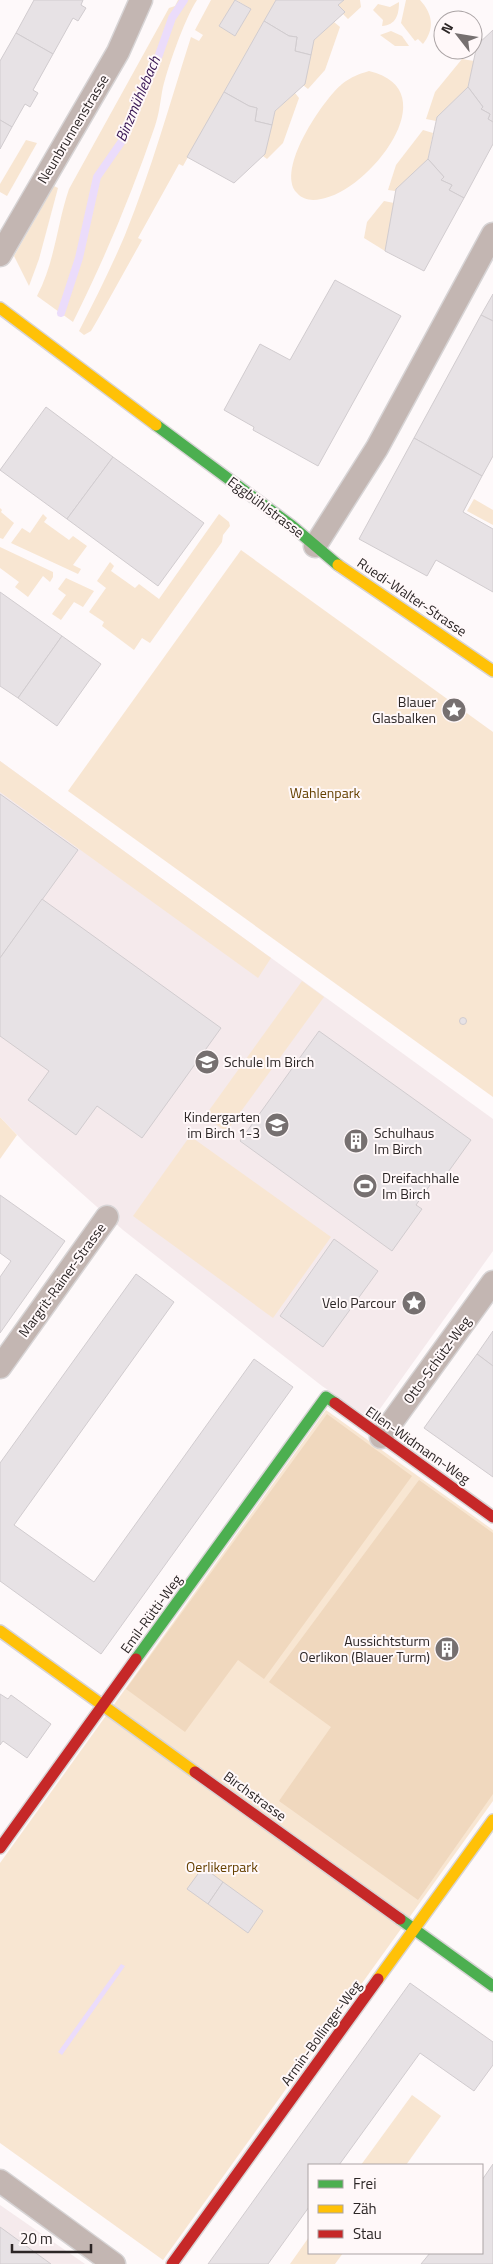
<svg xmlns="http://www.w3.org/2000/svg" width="493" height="2264" font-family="'Titillium Web',sans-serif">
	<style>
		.built { fill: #f5eaec }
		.green { fill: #f8e6d2 }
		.forest { fill: #f0d8be }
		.water { fill: #ebdcfb }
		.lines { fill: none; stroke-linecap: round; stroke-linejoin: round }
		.stream { stroke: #ebdcfb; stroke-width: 8 }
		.building { fill: #e7e2e5; stroke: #d1cccf }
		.street-casing { stroke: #d7d4d5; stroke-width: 25 }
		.fast-casing { stroke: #d7d4d5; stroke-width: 14 }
		.slow-casing { stroke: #d7d4d5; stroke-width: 14 }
		.jam-casing { stroke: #d7d4d5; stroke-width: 14 }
		.street { stroke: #c3b6b2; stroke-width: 22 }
		.fast { stroke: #4caf50; stroke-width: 11 }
		.slow { stroke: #ffc107; stroke-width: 11 }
		.jam { stroke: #c62828; stroke-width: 11 }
		.labels { text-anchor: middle; stroke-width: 4; stroke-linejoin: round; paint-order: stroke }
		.street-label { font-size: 14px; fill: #2c2626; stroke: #fff8f9 }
		.poi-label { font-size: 14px; fill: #2c2626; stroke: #fff8f9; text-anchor: end }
		.park-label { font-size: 14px; fill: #654000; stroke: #fff8f9 }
		.water-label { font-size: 15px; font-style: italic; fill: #371553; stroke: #fff8f9 }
	</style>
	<rect width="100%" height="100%" fill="#fef9fa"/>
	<g class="built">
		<path d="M0,761L493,1119V1251L372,1420L322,1386L123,1230L25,1143L0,1117Z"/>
		<path d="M0,2205L85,2264H0Z"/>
	</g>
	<g class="green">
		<path d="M178,0H197C185,18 166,71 162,92C160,104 159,114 155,126C132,193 105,258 73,322L37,296C55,262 57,224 69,189L169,8L175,6Z"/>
		<path d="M211,0H235L219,26L235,36L251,9L236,0H276L183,166L179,164L138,238L142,240L98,319L91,331L84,335L79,331C95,300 111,268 125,235C151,171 170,103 191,37L199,41L203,35L195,30Z"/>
		<path d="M344,0H360L361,7L348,19L343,14L344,12L338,5Z"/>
		<path d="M406,0H420C433,14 435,29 423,44L418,39L415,41L401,23Z"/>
		<path d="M399,2C399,15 396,25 382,26L383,20L373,10L378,4L390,7Z"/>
		<path d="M334,22L340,27L325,70L308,89L303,85L314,40Z"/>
		<path d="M391,31L402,36L409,46H395L380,35Z"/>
		<path d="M462,59L474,61L468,87L437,117L436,121L426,119L435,92Z"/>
		<path d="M369,71C450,90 368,192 321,199C312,201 303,200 297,193C275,170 323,100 342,84C351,77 359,74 369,71Z"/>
		<path d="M295,93L299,98L283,143L267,159L263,156L275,111Z"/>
		<path d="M423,130L433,133L428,159L395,191L388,190L396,165Z"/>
		<path d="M26,140L37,143L7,196L0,192V184Z"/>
		<path d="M54,186L58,188L39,259L29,286L14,256Z"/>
		<path d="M384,201L394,203L385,251L364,238L367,222Z"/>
		<path d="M474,499L493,510V525L467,511Z"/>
		<path d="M0,508L2,510L1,512L14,523L3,539L0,538Z"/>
		<path d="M43,514L47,518L44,522L69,540L73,536L87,546L73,565L81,569L78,574L11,543L22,528L30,533Z"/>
		<path d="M219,514L229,522L230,526L223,535L222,542L150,643L142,638L134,650L102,626L104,622L89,612L106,588L97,581L110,562L114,566L111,571L135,588L139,584L159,599Z"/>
		<path d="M0,547L53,572V577L50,582L43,576L28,597L15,587L19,582L0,568Z"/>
		<path d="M241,550L493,732V1097L68,791Z"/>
		<path d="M66,578L94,591L83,607L74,602L61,620L52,614L66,595L58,589Z"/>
		<path d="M0,761L271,958L258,978L0,792Z"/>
		<path d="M302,981L324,997L226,1132L205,1116Z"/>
		<path d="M0,1117L17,1135L0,1159Z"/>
		<path d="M190,1136L331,1237L273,1318L133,1216Z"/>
		<path d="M326,1410L493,1530V1801L163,2260L0,2143V1863Z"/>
		<path d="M412,2095L441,2116L406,2165H361Z"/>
		<path d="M309,2237V2253H343L335,2264H290Z"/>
	</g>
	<g class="forest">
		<path d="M327,1414L412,1476L264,1679L238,1660L185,1732L126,1689Z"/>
		<path d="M419,1480L493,1533V1794L418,1900L279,1801L331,1727L269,1682Z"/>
	</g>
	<path class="water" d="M121,1964L125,1966L62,2055L58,2052Z"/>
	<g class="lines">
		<path class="stream" d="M61,313L79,258L97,177L122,141L140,93L155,66L172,18L184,0"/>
	</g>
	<g class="building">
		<path d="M34,0H83L81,5L86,8L78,21L73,18L53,54L16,33Z"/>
		<path d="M235,0L251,9L235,36L219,26Z"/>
		<path d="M276,0H344L338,5L345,12L314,40L311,55L295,51L297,37L289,36L264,21Z"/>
		<path d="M264,21L289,36L297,37L295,51L311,55L305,84L275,111L272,125L255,121L257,108L249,106L224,92Z"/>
		<path d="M493,30V122L488,119L490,114L481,109L483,107L468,87L477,45Z"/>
		<path d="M16,33L53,54L33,90L38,93L30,107L25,104L12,127L0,120V61Z"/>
		<path d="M468,87L483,107L481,109L490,114L488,119L493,122V144L464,198L449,190L452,185L441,180L444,177L428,159L437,117Z"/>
		<path d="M224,92L249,106L257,108L255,121L272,125L265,154L234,183L187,157Z"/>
		<path d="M0,120L12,127L0,149Z"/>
		<path d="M428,159L444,177L441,180L452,185L449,190L464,198L424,271L385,251L396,189Z"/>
		<path d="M335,280L401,316L318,466L253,430L254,427L224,410L260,344L290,360Z"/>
		<path d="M493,294V321L481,315Z"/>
		<path d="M481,315L493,321V456L482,476L414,438Z"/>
		<path d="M46,407L113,457L67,519L0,470Z"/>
		<path d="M414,438L482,476L463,512L493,529V592L436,560L427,576L359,539Z"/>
		<path d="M113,457L204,523L158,586L67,519Z"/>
		<path d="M0,592L62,636L18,698L0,686Z"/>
		<path d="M62,636L101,664L57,726L18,698Z"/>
		<path d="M0,794L78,850L0,958Z"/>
		<path d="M42,899L221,1028L142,1138L97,1106L76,1135L28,1100L49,1071L0,1036V958Z"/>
		<circle cx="463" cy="1021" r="3.5"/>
		<path d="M319,1031L471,1140L441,1182L435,1178L416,1205L422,1209L392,1251L240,1141Z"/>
		<path d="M0,1195L65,1241L0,1333V1277L11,1261L0,1253Z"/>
		<path d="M334,1239L378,1271L323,1347L280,1316Z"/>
		<path d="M136,1274L174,1302L14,1525L94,1582L254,1359L293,1387L101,1654L0,1581V1463Z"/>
		<path d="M493,1331V1366L477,1354Z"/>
		<path d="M477,1354L493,1366V1477L424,1428Z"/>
		<circle cx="447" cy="1649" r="10"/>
		<path d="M0,1694L8,1699L11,1695L51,1724L27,1758L3,1741L0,1745Z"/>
		<path d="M203,1867L223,1882L208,1904L187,1889Z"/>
		<path d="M223,1882L263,1911L248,1933L208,1904Z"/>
		<path d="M410,1983L493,2042V2065L474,2091L420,2053L339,2165H309V2207L268,2264H208Z"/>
		<path d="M493,2164V2264H421L430,2253H482V2180Z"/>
		<path d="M0,2227L51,2264H0Z"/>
	</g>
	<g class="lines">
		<defs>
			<g id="street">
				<path d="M0,255L118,52L141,0"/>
				<path d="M315,546L377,448L493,234"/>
				<path d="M0,1367L107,1217"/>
				<path d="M381,1437L493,1282"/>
				<path d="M0,2181L114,2264"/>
			</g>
			<g id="fast">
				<path d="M156,425L292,526L338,565"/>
				<path d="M136,1659L326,1397L335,1403"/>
				<path d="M400,1919L493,1986"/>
			</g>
			<g id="slow">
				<path d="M0,308L156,425"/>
				<path d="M338,565L493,671"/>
				<path d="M0,1631L195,1772"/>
				<path d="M378,1979L493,1820"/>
			</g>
			<g id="jam">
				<path d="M335,1403L493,1517"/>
				<path d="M195,1772L400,1919"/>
				<path d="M0,1848L136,1659"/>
				<path d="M172,2264L378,1979"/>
			</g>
		</defs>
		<use href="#street" class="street-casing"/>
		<use href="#fast" class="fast-casing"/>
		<use href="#slow" class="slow-casing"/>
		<use href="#jam" class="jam-casing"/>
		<use href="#street" class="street"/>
		<use href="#fast" class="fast"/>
		<use href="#slow" class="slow"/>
		<use href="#jam" class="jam"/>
	</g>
	<defs>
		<symbol id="sight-disc" viewBox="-11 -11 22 22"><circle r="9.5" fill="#767070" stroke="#fff8f9"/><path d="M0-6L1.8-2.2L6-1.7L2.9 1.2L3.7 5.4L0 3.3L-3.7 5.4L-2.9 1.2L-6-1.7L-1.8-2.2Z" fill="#fff"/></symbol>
		<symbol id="school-disc" viewBox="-11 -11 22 22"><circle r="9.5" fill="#767070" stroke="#fff8f9"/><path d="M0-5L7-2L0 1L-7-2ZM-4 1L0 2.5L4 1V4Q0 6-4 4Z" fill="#fff"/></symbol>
		<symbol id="building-disc" viewBox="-11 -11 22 22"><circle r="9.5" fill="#767070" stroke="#fff8f9"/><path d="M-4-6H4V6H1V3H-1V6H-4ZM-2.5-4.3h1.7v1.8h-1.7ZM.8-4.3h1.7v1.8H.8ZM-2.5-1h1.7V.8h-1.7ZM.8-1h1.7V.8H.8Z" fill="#fff"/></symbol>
		<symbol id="stadium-disc" viewBox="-11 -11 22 22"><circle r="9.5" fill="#767070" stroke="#fff8f9"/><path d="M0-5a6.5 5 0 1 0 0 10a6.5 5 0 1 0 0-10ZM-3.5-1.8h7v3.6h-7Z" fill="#fff"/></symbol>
	</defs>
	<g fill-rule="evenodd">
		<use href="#sight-disc" x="440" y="696" width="28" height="28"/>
		<use href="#school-disc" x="193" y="1048" width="28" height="28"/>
		<use href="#school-disc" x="263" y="1111" width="28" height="28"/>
		<use href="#building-disc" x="342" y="1127" width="28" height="28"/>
		<use href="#stadium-disc" x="351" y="1172" width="28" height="28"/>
		<use href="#sight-disc" x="400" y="1289" width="28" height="28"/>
		<use href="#building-disc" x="433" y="1635" width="28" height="28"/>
	</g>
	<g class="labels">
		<g class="street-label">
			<text transform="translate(73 129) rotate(-59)" y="5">Neunbrunnenstrasse</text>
			<text transform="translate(266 507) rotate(37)" y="5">Eggbühlstrasse</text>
			<text transform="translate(412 597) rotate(34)" y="5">Ruedi-Walter-Strasse</text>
			<text transform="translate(62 1280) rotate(-54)" y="5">Margrit-Rainer-Strasse</text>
			<text transform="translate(437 1360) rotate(-54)" y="5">Otto-Schütz-Weg</text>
			<text transform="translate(418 1445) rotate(35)" y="5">Ellen-Widmann-Weg</text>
			<text transform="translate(151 1614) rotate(-54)" y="5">Emil-Rütti-Weg</text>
			<text transform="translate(255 1796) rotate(36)" y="5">Birchstrasse</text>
			<text transform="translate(321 2033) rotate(-54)" y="5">Armin-Bollinger-Weg</text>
		</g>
		<g class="poi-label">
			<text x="436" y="707">Blauer<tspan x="436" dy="16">Glasbalken</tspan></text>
			<text x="224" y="1067" text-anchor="start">Schule Im Birch</text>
			<text x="260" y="1122">Kindergarten<tspan x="260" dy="16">im Birch 1-3</tspan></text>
			<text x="374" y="1138" text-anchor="start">Schulhaus<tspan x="374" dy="16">Im Birch</tspan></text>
			<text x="382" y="1183" text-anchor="start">Dreifachhalle<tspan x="382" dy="16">Im Birch</tspan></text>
			<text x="396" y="1308">Velo Parcour</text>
			<text x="430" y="1646">Aussichtsturm<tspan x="430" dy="16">Oerlikon (Blauer Turm)</tspan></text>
		</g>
		<g class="park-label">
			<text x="325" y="798">Wahlenpark</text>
			<text x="222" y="1872">Oerlikerpark</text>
		</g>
		<g class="water-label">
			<text transform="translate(138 99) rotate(-67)" y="5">Binzmühlebach</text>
		</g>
	</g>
	<rect x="308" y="2164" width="175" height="90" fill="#fff8f9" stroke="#aba4a5"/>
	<rect x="318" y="2180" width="25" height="8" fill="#4caf50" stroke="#aba4a5"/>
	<text x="353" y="2189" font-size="15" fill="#2c2626">Frei</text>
	<rect x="318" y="2205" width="25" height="8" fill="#ffc107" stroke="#aba4a5"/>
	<text x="353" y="2214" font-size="15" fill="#2c2626">Zäh</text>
	<rect x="318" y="2230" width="25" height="8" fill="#c62828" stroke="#aba4a5"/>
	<text x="353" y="2239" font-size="15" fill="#2c2626">Stau</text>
	<g transform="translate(458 35) rotate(301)"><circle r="24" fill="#fff8f9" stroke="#aba4a5"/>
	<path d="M0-4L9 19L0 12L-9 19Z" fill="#767070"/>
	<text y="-8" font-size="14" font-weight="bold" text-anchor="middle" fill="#2c2626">N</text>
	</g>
	<path d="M12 2244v8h79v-8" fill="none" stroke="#2c2626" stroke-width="2.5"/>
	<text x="20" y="2244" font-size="15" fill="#2c2626" stroke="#fff8f9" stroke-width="4" paint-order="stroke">20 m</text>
</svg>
